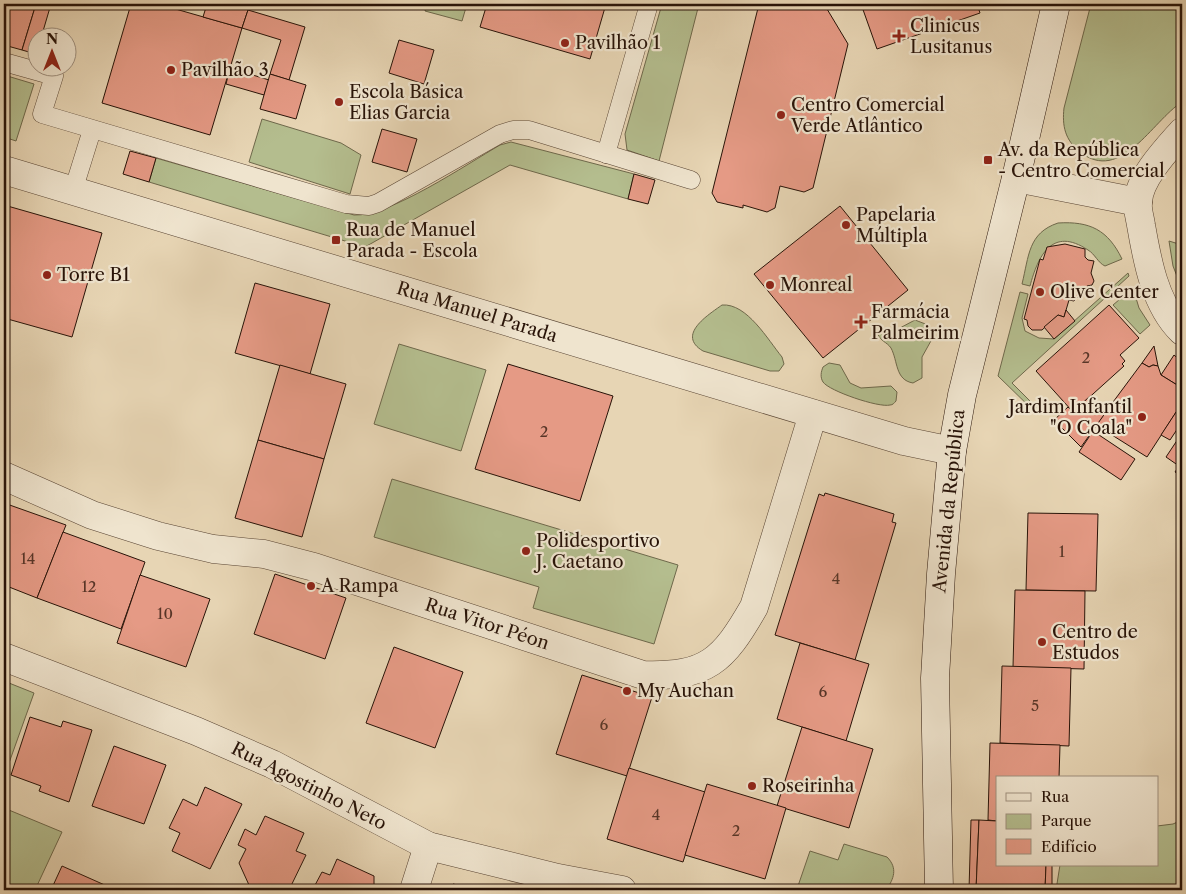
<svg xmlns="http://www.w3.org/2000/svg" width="1186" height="894" font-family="'Libre Caslon Text',serif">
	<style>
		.green { fill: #b4bd8e; stroke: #6e684b }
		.building { fill: #e59a85; stroke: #281308 }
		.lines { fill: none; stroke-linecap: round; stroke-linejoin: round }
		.lane-casing { stroke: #584433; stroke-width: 19 }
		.street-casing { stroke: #584433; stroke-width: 29 }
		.secondary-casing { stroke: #281308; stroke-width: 29 }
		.lane { stroke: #efe4ce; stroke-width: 18 }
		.street { stroke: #efe4ce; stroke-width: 28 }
		.secondary { stroke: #efe4ce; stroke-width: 28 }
		.poi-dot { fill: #8f2418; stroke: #efe4ce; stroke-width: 2 }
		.labels { text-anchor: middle; stroke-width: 4.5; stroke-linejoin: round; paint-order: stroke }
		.number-label { font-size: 15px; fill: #573527 }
		.poi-label { font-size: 18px; fill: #281308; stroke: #efe4ce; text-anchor: start }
		.street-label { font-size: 18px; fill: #281308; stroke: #efe4ce }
	</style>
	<rect width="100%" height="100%" fill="#e7d5b4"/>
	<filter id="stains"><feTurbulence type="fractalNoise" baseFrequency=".004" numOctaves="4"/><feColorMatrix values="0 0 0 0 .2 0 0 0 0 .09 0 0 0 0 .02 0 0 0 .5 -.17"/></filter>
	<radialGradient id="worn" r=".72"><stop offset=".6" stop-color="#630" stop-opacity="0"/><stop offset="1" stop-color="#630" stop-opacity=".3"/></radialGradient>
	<g class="green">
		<path d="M427,4H467L462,21L425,11Z"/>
		<path d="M662,4H699L659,161L627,150L625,134Z"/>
		<path d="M1091,4H1182V102C1152,121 1121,184 1080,152C1065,140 1062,126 1064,108Z"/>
		<path d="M4,75L34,84L16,141L4,137Z"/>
		<path d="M262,119L341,143L361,155L350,194L249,162Z"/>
		<path d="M511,142L634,174L628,199L510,165L365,247L149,182L156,158L354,215C389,217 467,164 500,145Z"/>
		<path d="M1058,223C1090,221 1108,230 1122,259L1105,266C1098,263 1095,254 1088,250C1052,226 1038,256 1030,286L1022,284C1029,256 1028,233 1058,223Z"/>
		<path d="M1169,241L1182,245V289L1173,266Z"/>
		<path d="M1128,273L1129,276L1012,383L1039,410L1036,413L998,376L1020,292L1028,294L1022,318L1025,331L1039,338L1054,339Z"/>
		<path d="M1133,288L1139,308L1150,325L1140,334L1113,305Z"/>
		<path d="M722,305C747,303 768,340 782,357L784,364L779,371H770L703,351C676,335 708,315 722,305Z"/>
		<path d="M915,320L928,325L932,339L922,357V378L913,383C895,380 898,361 891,348C887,342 880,341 878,334L882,330L898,329Z"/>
		<path d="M399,344L486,370L461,451L374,424Z"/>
		<path d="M829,363L840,365L850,383L861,388L891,386L897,392L896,401C894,403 893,405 890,405C879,408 829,391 823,382C820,377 821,372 823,367Z"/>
		<path d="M392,479L678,565L654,644L533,608L539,587L374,537Z"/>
		<path d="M4,681L34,693L4,777Z"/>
		<path d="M4,808L62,832L35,890H4Z"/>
		<path d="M1182,820V890H1056L1060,865H1157V826L1173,824Z"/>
		<path d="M844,844L887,857C898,868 894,879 886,890H834L798,886L810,851L838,860Z"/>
	</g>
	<g class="building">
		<path d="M4,4H36L22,50L4,45Z"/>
		<path d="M36,4H51L41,38H38L36,54L22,50Z"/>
		<path d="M131,4H158L242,28L210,135L102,103Z"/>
		<path d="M207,4H250L242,28L203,17Z"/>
		<path d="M487,4H606L590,59L480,27Z"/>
		<path d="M759,4H824L848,44L813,188L804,192L780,186L775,208L767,212L743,205V208L717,202L712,193Z"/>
		<path d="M861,4H977L980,13L877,49Z"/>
		<path d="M248,10L305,27L289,80L270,74L281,40L242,28Z"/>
		<path d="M399,40L434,50L424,84L389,73Z"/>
		<path d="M230,68L269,80L264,95L226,84Z"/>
		<path d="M270,74L306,85L296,119L260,109Z"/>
		<path d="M382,129L417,139L407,172L372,162Z"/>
		<path d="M130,151L156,158L149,182L123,174Z"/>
		<path d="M634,174L655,180L648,204L628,199Z"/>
		<path d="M4,205L102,233L72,337L4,318Z"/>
		<path d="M840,206L908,290L823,358L754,274Z"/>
		<path d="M1065,244L1085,249V257L1088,260L1094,261L1091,273L1094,281L1092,285L1087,286L1085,294L1082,293L1074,301L1069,300L1064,317L1058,315L1042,330H1032L1028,326L1027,320L1024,319L1040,259L1043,260L1047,247Z"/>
		<path d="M255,283L330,304L310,374L235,353Z"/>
		<path d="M1109,305L1139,338L1120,355L1125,361L1122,364L1124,366L1073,412L1036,371Z"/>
		<path d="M1066,310L1075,321L1054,339L1044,327L1058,315L1064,317Z"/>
		<path d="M1154,346L1158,366L1153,365L1149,367L1142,363Z"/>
		<path d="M1174,355L1182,362V388L1161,375Z"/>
		<path d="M1142,363L1149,367L1153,365L1158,366L1161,375L1182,388V403L1147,457L1096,425Z"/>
		<path d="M508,364L613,396L580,501L475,469Z"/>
		<path d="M280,365L346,384L324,459L258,440Z"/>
		<path d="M1090,396L1106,412L1081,447L1054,420L1068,407L1073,412Z"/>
		<path d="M1182,403V422L1170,440L1161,435Z"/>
		<path d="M1093,431L1135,459L1121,480L1079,452Z"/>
		<path d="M1182,433V476L1175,472L1179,466L1166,457Z"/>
		<path d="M258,440L324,459L302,537L235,518Z"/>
		<path d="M825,493L894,514L892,522L896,523L855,660L775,635L819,494L824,496Z"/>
		<path d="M4,503L66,525L37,598L4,585Z"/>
		<path d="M1028,513L1098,514L1096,591L1026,590Z"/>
		<path d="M63,532L145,562L121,629L37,598Z"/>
		<path d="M275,574L346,598L325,659L254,634Z"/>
		<path d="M140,575L210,599L186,667L117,643Z"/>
		<path d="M1015,590L1085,591L1084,669L1013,667Z"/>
		<path d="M800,643L869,664L846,741L777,719Z"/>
		<path d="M394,647L463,672L435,748L366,723Z"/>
		<path d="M1002,666L1071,668L1069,746L1000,743Z"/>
		<path d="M582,675L652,697L627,776L556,754Z"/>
		<path d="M30,717L61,727L63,721L92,730L69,802L39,791L41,786L11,775Z"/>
		<path d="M802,727L873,749L849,828L777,806Z"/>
		<path d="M990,743L1060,745L1059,778H997V821L988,820Z"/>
		<path d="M114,746L166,765L144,824L92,806Z"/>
		<path d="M629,768L705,792L683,862L607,839Z"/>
		<path d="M707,784L786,808L765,879L685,855Z"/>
		<path d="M205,787L242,804L210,869L172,851L180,833L169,828L183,799L197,806Z"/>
		<path d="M265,816L304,833L296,851L306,855L289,890H262L249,885L239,863L246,849L238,845L245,829L256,835Z"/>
		<path d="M971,820H979L976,890H969Z"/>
		<path d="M979,820L997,821V865H1046L1045,890H976Z"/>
		<path d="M337,859L374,876V890H316L314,887L322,872L330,875Z"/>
		<path d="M1046,865H1052V890H1045Z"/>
		<path d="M62,866L116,890H51Z"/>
		<path d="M453,884L479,890H452Z"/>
	</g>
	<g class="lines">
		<defs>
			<g id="lane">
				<path d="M4,62L54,76L42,114L346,204L369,206L378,203L500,134L513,130H529L691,180"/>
				<path d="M606,154L649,4"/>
				<path d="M73,191L92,130"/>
			</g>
			<g id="street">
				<path d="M1182,132C1167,149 1139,178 1138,202C1137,209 1140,218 1141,225C1147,260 1155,305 1182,331"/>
				<path d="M4,170L904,441L952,451"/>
				<path d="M1016,178L1138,202"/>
				<path d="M4,476L92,515L158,536L213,549L264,554L314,567L643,675C707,677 723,661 754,607L813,414"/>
				<path d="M4,657L196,731L272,764L428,846L558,878L622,890"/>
				<path d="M414,890L428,846"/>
			</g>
			<path id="secondary" d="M939,890L935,678L941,574L952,451L962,395L1016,178L1056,4"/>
		</defs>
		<use href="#lane" class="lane-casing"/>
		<use href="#street" class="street-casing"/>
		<use href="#secondary" class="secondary-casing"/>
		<use href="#lane" class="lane"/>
		<use href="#street" class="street"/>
		<use href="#secondary" class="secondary"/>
	</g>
	<g class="poi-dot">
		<path d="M896.5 28.5h5v5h5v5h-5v5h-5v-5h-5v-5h5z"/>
		<circle cx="565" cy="43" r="5"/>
		<circle cx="171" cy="70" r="5"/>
		<circle cx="339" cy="102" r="5"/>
		<circle cx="781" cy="115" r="5"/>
		<rect x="983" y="155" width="10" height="10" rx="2.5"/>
		<circle cx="846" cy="225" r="5"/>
		<rect x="331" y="235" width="10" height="10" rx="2.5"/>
		<circle cx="47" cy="275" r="5"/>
		<circle cx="770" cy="285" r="5"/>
		<circle cx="1040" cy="292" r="5"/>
		<path d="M858.5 314.5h5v5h5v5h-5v5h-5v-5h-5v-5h5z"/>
		<circle cx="1142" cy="417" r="5"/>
		<circle cx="526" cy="551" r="5"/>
		<circle cx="311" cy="586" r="5"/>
		<circle cx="1042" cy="642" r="5"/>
		<circle cx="627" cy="691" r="5"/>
		<circle cx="752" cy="786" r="5"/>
	</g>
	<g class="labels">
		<g class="number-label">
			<text x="1086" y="363">2</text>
			<text x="544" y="437">2</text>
			<text x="1062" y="557">1</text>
			<text x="28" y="564">14</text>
			<text x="836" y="584">4</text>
			<text x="89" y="592">12</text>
			<text x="165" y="619">10</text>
			<text x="823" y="697">6</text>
			<text x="1035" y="711">5</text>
			<text x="604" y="730">6</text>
			<text x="656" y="820">4</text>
			<text x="736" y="836">2</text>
		</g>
		<g class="poi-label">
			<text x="910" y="32">Clinicus<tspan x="910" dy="21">Lusitanus</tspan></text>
			<text x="575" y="49">Pavilhão 1</text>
			<text x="181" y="76">Pavilhão 3</text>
			<text x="349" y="98">Escola Básica<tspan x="349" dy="21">Elias Garcia</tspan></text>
			<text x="791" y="111">Centro Comercial<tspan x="791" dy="21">Verde Atlântico</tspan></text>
			<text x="998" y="156">Av. da República<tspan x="998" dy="21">- Centro Comercial</tspan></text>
			<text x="856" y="221">Papelaria<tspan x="856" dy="21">Múltipla</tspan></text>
			<text x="346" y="236">Rua de Manuel<tspan x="346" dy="21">Parada - Escola</tspan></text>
			<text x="57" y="281">Torre B1</text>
			<text x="780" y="291">Monreal</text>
			<text x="1050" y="298">Olive Center</text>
			<text x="871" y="318">Farmácia<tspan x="871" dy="21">Palmeirim</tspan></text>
			<text x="1132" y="413" text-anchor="end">Jardim Infantil<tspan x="1132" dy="21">"O Coala"</tspan></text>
			<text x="536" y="547">Polidesportivo<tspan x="536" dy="21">J. Caetano</tspan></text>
			<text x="321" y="592">A Rampa</text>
			<text x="1052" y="638">Centro de<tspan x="1052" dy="21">Estudos</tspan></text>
			<text x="637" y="697">My Auchan</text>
			<text x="762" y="792">Roseirinha</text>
		</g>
		<g class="street-label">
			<text transform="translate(477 312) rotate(17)" y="6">Rua Manuel Parada</text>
			<text transform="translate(949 501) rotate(-84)" y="6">Avenida da República</text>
			<text transform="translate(487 624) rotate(18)" y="6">Rua Vitor Péon</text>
			<text transform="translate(309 786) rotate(27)" y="6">Rua Agostinho Neto</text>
		</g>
	</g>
	<rect width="1186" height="894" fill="none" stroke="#e7d5b4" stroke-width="20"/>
	<rect x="5" y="5" width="1176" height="884" fill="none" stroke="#281308" stroke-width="2.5"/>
	<rect x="10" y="10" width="1166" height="874" fill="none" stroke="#281308"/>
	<rect x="996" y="776" width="162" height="90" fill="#efe4ce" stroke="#9f907f"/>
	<rect x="1006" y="793" width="25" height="8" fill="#efe4ce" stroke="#9f907f"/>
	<text x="1041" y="802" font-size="15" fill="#281308">Rua</text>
	<rect x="1006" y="814" width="25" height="15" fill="#b4bd8e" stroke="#9f907f"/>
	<text x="1041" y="826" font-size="15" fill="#281308">Parque</text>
	<rect x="1006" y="839" width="25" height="15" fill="#e59a85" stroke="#9f907f"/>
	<text x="1041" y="852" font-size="15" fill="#281308">Edifício</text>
	<g transform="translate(52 52)"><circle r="24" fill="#efe4ce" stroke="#9f907f"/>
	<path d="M0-4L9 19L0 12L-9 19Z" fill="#8f2418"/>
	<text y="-8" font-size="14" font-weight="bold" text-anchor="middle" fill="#281308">N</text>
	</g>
	<rect width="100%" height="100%" filter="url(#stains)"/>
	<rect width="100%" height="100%" fill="url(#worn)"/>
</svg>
